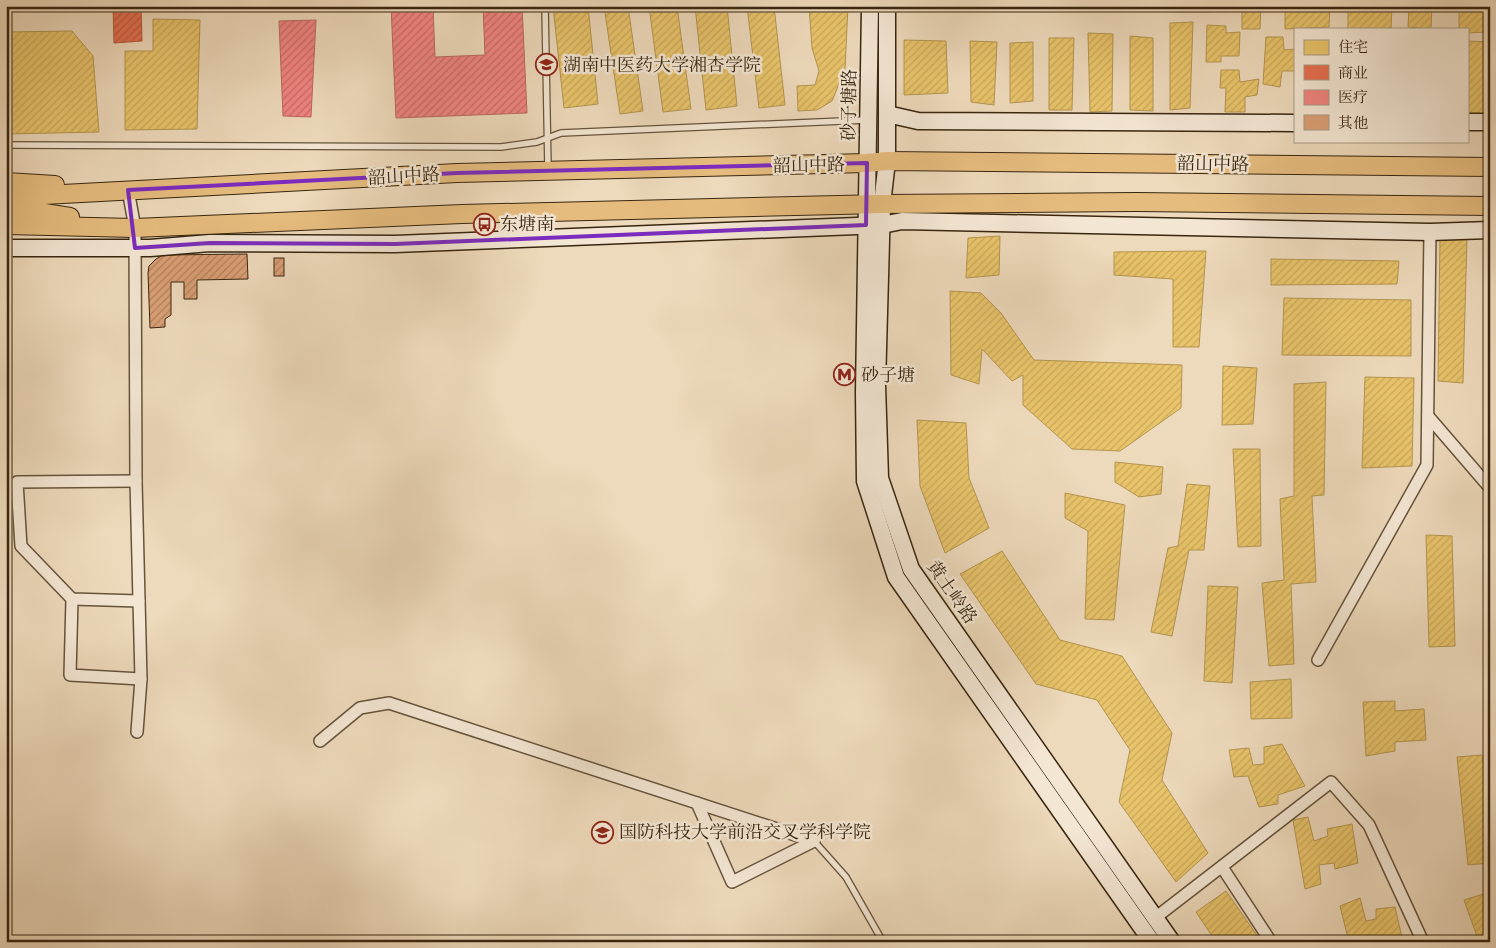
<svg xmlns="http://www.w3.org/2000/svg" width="1496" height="948" font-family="Vollkorn,'Noto Serif SC',serif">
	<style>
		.homes { fill: url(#homes-hatch); stroke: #b4954f }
		.shops { fill: url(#shops-hatch); stroke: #b2593d }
		.health { fill: url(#health-hatch); stroke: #ba6860 }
		.building { fill: url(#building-hatch); stroke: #38260f }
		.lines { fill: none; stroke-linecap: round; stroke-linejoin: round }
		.lane-casing { stroke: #65533a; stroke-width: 8 }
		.street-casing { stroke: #65533a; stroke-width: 14 }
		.secondary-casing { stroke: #38260f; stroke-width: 19 }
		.primary-casing { stroke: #38260f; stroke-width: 20 }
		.lane { stroke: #f3e6d3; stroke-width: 5.5 }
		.street { stroke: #f3e6d3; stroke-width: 11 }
		.secondary { stroke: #f3e6d3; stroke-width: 16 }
		.primary { stroke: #e6bc7e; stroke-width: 18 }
		.marked { fill: none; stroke: #7b2cbf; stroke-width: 4; stroke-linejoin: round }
		.labels { text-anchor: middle; stroke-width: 5; stroke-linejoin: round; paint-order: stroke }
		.poi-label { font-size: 18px; fill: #38260f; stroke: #f3e6d3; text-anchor: start }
		.street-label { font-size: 18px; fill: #38260f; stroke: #f3e6d3 }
	</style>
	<defs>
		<pattern id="homes-hatch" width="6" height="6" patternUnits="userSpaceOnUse" patternTransform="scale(1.25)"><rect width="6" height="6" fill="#e9c46a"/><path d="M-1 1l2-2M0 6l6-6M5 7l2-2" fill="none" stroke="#c9a85b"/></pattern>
		<pattern id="shops-hatch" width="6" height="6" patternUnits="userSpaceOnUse" patternTransform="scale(1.25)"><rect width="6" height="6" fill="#e76f51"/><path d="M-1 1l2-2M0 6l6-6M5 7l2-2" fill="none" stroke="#bc5b42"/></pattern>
		<pattern id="health-hatch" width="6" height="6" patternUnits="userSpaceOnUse" patternTransform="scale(1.25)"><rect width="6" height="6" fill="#f28482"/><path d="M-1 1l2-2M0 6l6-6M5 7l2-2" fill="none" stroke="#c56c69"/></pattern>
		<pattern id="building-hatch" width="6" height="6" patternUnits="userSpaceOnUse" patternTransform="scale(1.25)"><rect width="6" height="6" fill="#da9f75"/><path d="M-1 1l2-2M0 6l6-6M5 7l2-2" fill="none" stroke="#b2815e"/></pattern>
	</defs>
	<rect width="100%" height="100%" fill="#edd9bb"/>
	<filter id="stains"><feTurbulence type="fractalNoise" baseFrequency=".004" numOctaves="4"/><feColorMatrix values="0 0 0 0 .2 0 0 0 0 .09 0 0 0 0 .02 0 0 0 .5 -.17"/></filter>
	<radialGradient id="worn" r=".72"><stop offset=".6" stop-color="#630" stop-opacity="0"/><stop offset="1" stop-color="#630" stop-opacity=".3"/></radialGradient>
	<g class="homes">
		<path d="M42,6H88L42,10Z"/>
		<path d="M553,6H588L598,104L564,108Z"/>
		<path d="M604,6H628L643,111L620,114Z"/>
		<path d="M649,6H677L691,109L663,112Z"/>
		<path d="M695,6H727L737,106L706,110Z"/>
		<path d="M747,6H774L785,105L759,108Z"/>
		<path d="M809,6H848L845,69L832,101L817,110L798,111L797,86L815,85L819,71L812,48Z"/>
		<rect x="1088" y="6" width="21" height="5"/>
		<path d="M1129,6H1152V10L1129,11Z"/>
		<rect x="1172" y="6" width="39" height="6"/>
		<path d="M1242,6H1261L1260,29H1242Z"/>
		<path d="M1285,6H1330L1329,27L1285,29Z"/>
		<path d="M1348,6H1392L1391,29H1348Z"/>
		<path d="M1409,6H1432L1431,29L1408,27Z"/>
		<path d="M1459,6H1487L1486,32L1467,33V29H1459Z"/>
		<path d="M153,19L200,20L197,129L125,130V51H153Z"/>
		<path d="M1193,22L1190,108L1170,110V23Z"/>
		<path d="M1207,25L1226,26V33L1240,32L1239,56H1221V62H1206Z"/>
		<path d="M72,31L93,56L99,132L6,134V32Z"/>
		<path d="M1088,33L1113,34L1112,111L1090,112Z"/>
		<path d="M1130,36L1153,38V111L1130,110Z"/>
		<path d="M1266,37H1283L1284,50L1295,49V71H1282L1280,87L1263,84Z"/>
		<path d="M1049,38H1074L1072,110H1049Z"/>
		<path d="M904,40L946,41L948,93L904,95Z"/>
		<path d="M970,41L997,42L994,105L971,102Z"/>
		<path d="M1467,41L1490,42V115L1467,114Z"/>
		<path d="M1033,42V101L1010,103V43Z"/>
		<path d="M1221,70H1239L1240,82L1259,79L1257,95L1245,97V112H1225L1226,88H1220Z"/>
		<path d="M1000,236L999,275L966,278L968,238Z"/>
		<path d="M1440,237L1467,238L1463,383L1438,381Z"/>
		<path d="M1206,251L1199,347H1173V279L1114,275V252Z"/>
		<path d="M1271,259L1399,261L1397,284L1271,285Z"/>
		<path d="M950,291L981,293L1001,313L1034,360L1182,365L1181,408L1120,451L1072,449L1023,405V375L1012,381L982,349L979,384L951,375Z"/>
		<path d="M1284,298L1411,300V356L1282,355Z"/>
		<path d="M1223,366L1257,368L1253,424L1222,425Z"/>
		<path d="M1365,377L1414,378L1412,466L1362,468Z"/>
		<path d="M1326,382L1324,495L1312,496L1316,582L1291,584L1294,664L1269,666L1262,583L1284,580L1280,499L1294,496V384Z"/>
		<path d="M917,420L966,423L969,478L989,528L945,553L920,486Z"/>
		<path d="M1233,449H1260L1261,546L1238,547Z"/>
		<path d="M1115,462L1163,467L1161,494L1139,497L1115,482Z"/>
		<path d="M1187,484L1210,486L1204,550H1189L1172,636L1151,632L1168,548L1178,546Z"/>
		<path d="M1065,493L1125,505L1114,620L1085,619L1088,531L1065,518Z"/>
		<path d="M1426,535L1452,536L1455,646L1429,647Z"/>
		<path d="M1002,551L1060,640L1122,656L1172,733L1162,780L1208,853L1176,882L1119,802L1130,750L1097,700L1036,684L960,574Z"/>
		<path d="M1484,554H1490V636H1486Z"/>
		<path d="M1208,586L1238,587L1232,683L1204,681Z"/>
		<path d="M1291,679L1292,718L1251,719L1250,682Z"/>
		<path d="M1395,701V711L1424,709L1426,740L1395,742V751L1366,756L1363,702Z"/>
		<path d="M1282,744L1305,786L1278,795V804L1259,807L1248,776L1234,777L1229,750L1249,748L1253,765L1264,764V747Z"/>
		<path d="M1482,755L1484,764L1490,765V800L1486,801L1488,822H1490V855L1489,863L1468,865L1457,757Z"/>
		<path d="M1308,817L1314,841L1328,836L1327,829L1352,824L1358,863L1335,869L1334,863L1319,865L1321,884L1305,889L1293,820Z"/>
		<path d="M1226,891L1261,941L1262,942H1216L1196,912Z"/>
		<path d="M1490,892V942H1479L1464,900Z"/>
		<path d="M1360,898L1366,921L1376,919V909L1395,907L1403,942H1379V940L1349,942L1340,906Z"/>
	</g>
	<path class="shops" d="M113,6H141L142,41L114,43Z"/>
	<g class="health">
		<path d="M391,6H433L435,57L485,55L483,6H522L527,113L396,118Z"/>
		<path d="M316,20L311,117L283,116L279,21Z"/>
	</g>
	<g class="building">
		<path d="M247,254L248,279L197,280V299H184V282H171V315L165,319V327L150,328L148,273L149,266L156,259L163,255Z"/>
		<rect x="274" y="258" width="10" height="18"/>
	</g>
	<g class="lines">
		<defs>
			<g id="lane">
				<path d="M545,6L548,169"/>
				<path d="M6,145L501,147L537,142L561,133L866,120"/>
				<path d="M814,841L846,877L883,942"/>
			</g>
			<g id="street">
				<path d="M128,190L135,228L136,481L141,679L137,732"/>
				<path d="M1428,416L1490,488"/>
				<path d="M136,481L17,482L21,546L72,599L139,601"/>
				<path d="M72,599L70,675L141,679"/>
				<path d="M1318,660L1427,465L1430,232"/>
				<path d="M320,741L360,708L389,703L814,841"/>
				<path d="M697,803L732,882L814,841"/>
				<path d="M1222,867L1271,942"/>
				<path d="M1155,918L1331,782L1369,825L1423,942"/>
			</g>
			<g id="secondary">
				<path d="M870,6L864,392L865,481L896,577L1152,942"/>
				<path d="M887,6V161L882,204L877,385L880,478L911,569L1172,942"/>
				<path d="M887,114L918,121L1295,123"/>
				<path d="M1467,122H1490"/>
				<path d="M6,248H150L210,243L395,244L882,225L902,221L1430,232L1490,230"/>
			</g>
			<g id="primary">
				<path d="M6,182L55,185"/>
				<path d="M6,197L457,173L867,163L887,161L1490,167"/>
				<path d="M6,207L70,217"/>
				<path d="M6,225L135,228L462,214L882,204L1136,202L1490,206"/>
			</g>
		</defs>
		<use href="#lane" class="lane-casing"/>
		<use href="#street" class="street-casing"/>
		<use href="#secondary" class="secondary-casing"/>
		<use href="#primary" class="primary-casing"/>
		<use href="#lane" class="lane"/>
		<use href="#street" class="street"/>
		<use href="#secondary" class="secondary"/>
		<use href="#primary" class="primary"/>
	</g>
	<path class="marked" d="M867,163L866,225L395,244L210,243L135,248L128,190L457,173Z"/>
	<defs>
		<symbol id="university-ring" viewBox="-11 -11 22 22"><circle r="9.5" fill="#f3e6d3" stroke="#8f2418" stroke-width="1.5"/><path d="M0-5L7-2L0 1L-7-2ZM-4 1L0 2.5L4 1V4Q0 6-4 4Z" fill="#8f2418"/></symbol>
		<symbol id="bus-ring" viewBox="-11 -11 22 22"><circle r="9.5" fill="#f3e6d3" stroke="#8f2418" stroke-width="1.5"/><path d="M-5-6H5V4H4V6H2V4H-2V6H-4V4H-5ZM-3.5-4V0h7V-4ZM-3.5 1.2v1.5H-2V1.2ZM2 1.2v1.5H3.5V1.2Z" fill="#8f2418"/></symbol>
		<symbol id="metro-ring" viewBox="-11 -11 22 22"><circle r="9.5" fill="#f3e6d3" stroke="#8f2418" stroke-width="1.5"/><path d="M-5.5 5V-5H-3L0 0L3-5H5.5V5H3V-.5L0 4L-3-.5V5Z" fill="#8f2418"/></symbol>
	</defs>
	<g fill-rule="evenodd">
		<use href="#university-ring" x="534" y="52" width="25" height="25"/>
		<use href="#bus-ring" x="472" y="212" width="25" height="25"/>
		<use href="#metro-ring" x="832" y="362" width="25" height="25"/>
		<use href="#university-ring" x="590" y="820" width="25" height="25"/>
	</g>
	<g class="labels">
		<g class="poi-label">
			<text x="563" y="71">湖南中医药大学湘杏学院</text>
			<text x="500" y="230">东塘南</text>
			<text x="861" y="381">砂子塘</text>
			<text x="619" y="838">国防科技大学前沿交叉学科学院</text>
		</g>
		<g class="street-label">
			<text transform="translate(849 105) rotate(-89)" y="6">砂子塘路</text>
			<text transform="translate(1213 164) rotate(1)" y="6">韶山中路</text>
			<text transform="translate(809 165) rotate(-1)" y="6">韶山中路</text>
			<text transform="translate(404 176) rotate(-3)" y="6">韶山中路</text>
			<text transform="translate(952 592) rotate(55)" y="6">黄土岭路</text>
		</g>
	</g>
	<rect width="1496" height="948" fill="none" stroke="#edd9bb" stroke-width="25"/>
	<rect x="8" y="8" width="1481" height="933" fill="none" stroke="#38260f" stroke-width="2.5"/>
	<rect x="12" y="12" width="1471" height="923" fill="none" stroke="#38260f"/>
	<rect x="1294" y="28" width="175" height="115" fill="#f3e6d3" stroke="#a89985"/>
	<rect x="1304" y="40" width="25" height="15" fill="#e9c46a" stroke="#a89985"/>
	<text x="1338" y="52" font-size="15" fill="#38260f">住宅</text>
	<rect x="1304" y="65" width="25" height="15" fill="#e76f51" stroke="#a89985"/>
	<text x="1338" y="78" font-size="15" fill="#38260f">商业</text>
	<rect x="1304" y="90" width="25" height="15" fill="#f28482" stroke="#a89985"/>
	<text x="1338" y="102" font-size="15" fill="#38260f">医疗</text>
	<rect x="1304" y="115" width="25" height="15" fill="#da9f75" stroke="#a89985"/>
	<text x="1338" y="128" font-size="15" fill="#38260f">其他</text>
	<rect width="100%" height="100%" filter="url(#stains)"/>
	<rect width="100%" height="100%" fill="url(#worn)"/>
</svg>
